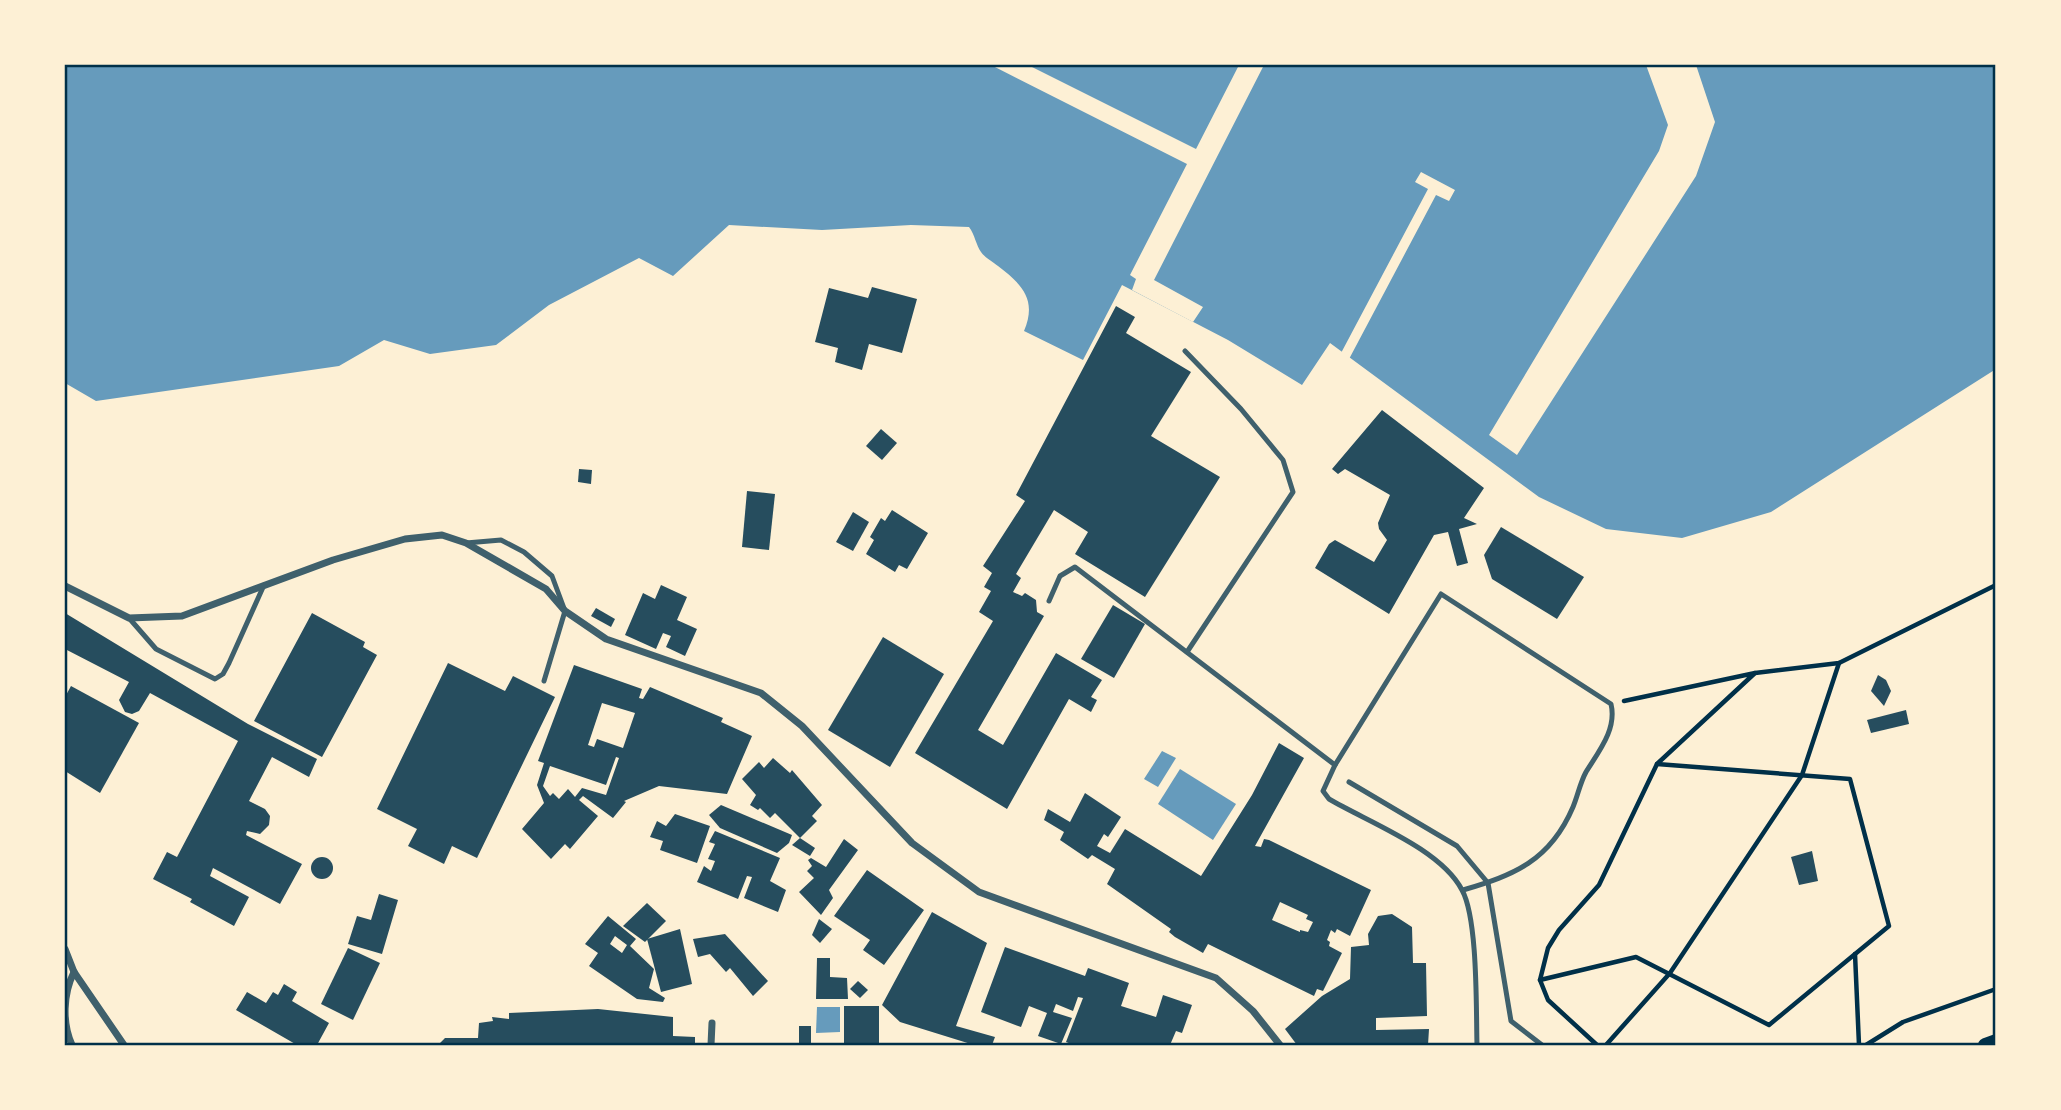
<svg xmlns="http://www.w3.org/2000/svg" width="2061" height="1110" font-family="'Space Grotesk',sans-serif">
	<style>
		.water { fill: #669bbc }
		.pier { fill: #fdf0d5 }
		.building { fill: #264d5e; fill-rule: evenodd }
		.lines { fill: none; stroke-linecap: round; stroke-linejoin: round }
		.path { stroke: #003049; stroke-width: 4.5 }
		.service { stroke: #3f606c; stroke-width: 5 }
		.minor { stroke: #3f606c; stroke-width: 7 }
		.secondary { stroke: #003049; stroke-width: 14 }
		.neatline { fill: none; stroke: #003049; stroke-width: 2.5 }
	</style>
	<rect width="100%" height="100%" fill="#fdf0d5"/>
	<g class="water">
		<path d="M65,65H1996V369L1771,512L1682,538L1606,529L1539,497L1330,343L1302,385L1228,340L1122,285L1083,360L1024,331C1037,300 1023,285 998,266C993,262 984,257 981,252C976,245 975,235 969,227L911,225L822,230L729,225L673,276L639,258L549,305L496,345L430,354L384,340L339,366L96,401L65,383Z"/>
		<path d="M1162,751L1176,758L1158,787L1144,779Z"/>
		<path d="M1180,769L1236,804L1213,840L1158,804Z"/>
		<path d="M817,1007H840V1032L816,1033Z"/>
	</g>
	<g class="pier">
		<path d="M991,65H1028L1196,149L1239,65H1264L1154,280L1203,307L1193,322L1132,290L1136,279L1130,275L1187,164Z"/>
		<path d="M1646,65H1696L1715,122L1696,176L1517,455L1489,435L1659,151L1668,125Z"/>
		<path d="M1421,172L1455,190L1449,201L1436,195L1348,361L1340,355L1428,189L1415,182Z"/>
	</g>
	<g class="building">
		<path d="M872,287L917,299L902,353L869,344L862,370L835,362L838,348L815,342L829,288L868,298Z"/>
		<path d="M1116,306L1135,317L1126,333L1191,372L1151,436L1220,477L1145,597L1075,554L1088,532L1054,510L1016,574L1021,578L1013,592L1022,596L1025,593L1036,600L1037,612L1044,616L978,730L1003,745L1056,653L1102,680L1091,697L1097,700L1091,712L1069,699L1007,809L915,753L993,621L979,612L991,591L984,587L992,573L983,566L1025,501L1016,495Z"/>
		<path d="M1382,410L1484,488L1464,518L1477,524L1459,529L1468,563L1457,566L1448,532L1434,535L1389,614L1315,568L1329,544L1335,540L1374,562L1387,540L1379,529L1378,523L1390,495L1345,469L1338,474L1332,469Z"/>
		<path d="M881,429L897,443L882,460L866,446Z"/>
		<path d="M579,469L592,470L591,484L578,482Z"/>
		<path d="M747,491L775,494L769,550L742,547Z"/>
		<path d="M892,510L928,533L907,569L899,565L895,572L866,554L874,540L870,537L881,518L885,521Z"/>
		<path d="M853,512L869,522L853,551L836,542Z"/>
		<path d="M1501,527L1584,577L1557,619L1492,579L1484,555Z"/>
		<path d="M661,585L687,597L677,620L697,629L685,656L666,647L671,636L663,633L656,649L625,635L643,593L655,599Z"/>
		<path d="M1113,605L1145,624L1114,678L1081,659Z"/>
		<path d="M596,608L615,619L611,627L591,616Z"/>
		<path d="M65,613L248,724L317,759L309,777L272,757L249,801L265,809L270,816L269,825L260,834L247,831L246,835L302,864L280,904L213,868L210,876L249,897L234,926L190,902L192,899L153,879L167,852L177,857L238,741L150,693L139,711L132,714L125,712L119,700L129,682L65,649Z"/>
		<path d="M312,613L365,642L363,647L377,655L322,757L254,721Z"/>
		<path d="M883,637L944,674L890,767L828,730Z"/>
		<path d="M448,663L505,691L513,676L555,697L477,858L452,846L444,864L408,846L417,829L377,809Z"/>
		<path d="M574,665L642,689L639,698L643,699L650,687L723,718L721,722L752,736L727,794L659,786L624,801L626,802L613,818L583,796L579,800L598,816L570,849L565,844L551,859L522,829L544,803L537,785L544,763L538,761ZM602,703L635,713L623,748L597,739L594,747L588,745ZM616,757L619,758L606,795L582,788L575,797L568,789L559,799L553,793L550,796L543,786L550,766L606,785Z"/>
		<path d="M1878,675L1886,680L1891,691L1884,706L1871,691Z"/>
		<path d="M71,686L139,723L100,793L65,771V697Z"/>
		<path d="M1906,710L1909,724L1871,733L1867,720Z"/>
		<path d="M1279,743L1304,758L1255,846L1261,847L1264,839L1269,840L1371,890L1350,936L1337,929L1335,933L1331,930L1327,940L1330,942L1329,946L1342,953L1323,991L1317,989L1314,996L1208,944L1203,953L1175,937L1169,932L1171,929L1107,884L1115,869L1092,855L1088,859L1060,840L1064,832L1044,820L1048,809L1070,822L1085,793L1121,817L1108,837L1104,834L1097,846L1110,853L1125,829L1201,876L1252,795ZM1280,902L1308,915L1306,919L1313,922L1308,932L1300,930V932L1272,920Z"/>
		<path d="M773,758L790,773L792,770L822,805L812,816L817,821L800,838L775,813L770,818L760,808L758,810L750,805L756,795L742,779L759,762L764,768Z"/>
		<path d="M721,805L792,835L789,843L777,853L720,828L709,815Z"/>
		<path d="M675,814L710,826L697,863L660,850L663,841L650,837L657,821L666,826Z"/>
		<path d="M715,831L780,858L770,881L786,890L778,912L744,898L752,877L747,876L738,899L697,882L704,866L711,871L715,861L708,859L715,844L709,842Z"/>
		<path d="M800,838L815,848L810,856L792,845Z"/>
		<path d="M844,839L858,850L829,890L833,898L821,915L799,892L814,878L807,871L812,866L808,860L811,858L826,867Z"/>
		<path d="M1812,851L1818,881L1799,885L1791,857Z"/>
		<circle cx="322" cy="868" r="11"/>
		<path d="M867,870L924,910L884,965L863,950L870,940L834,916Z"/>
		<path d="M379,894L398,900L382,954L348,944L357,916L371,920Z"/>
		<path d="M647,903L666,921L645,942L623,926Z"/>
		<path d="M932,912L987,943L956,1026L995,1037L992,1045H974L900,1022L882,1005Z"/>
		<path d="M1392,914L1412,927L1413,963H1426L1427,1016L1376,1018V1030L1429,1029L1428,1045H1297L1285,1029L1322,996L1350,979L1351,947L1369,945L1368,934L1378,916Z"/>
		<path d="M608,916L636,939L630,946L654,969L649,988L665,998L663,1002L637,999L589,966L598,953L585,944ZM615,936L627,945L622,953L610,944Z"/>
		<path d="M819,919L832,929L820,943L812,935Z"/>
		<path d="M680,929L692,984L661,992L647,939Z"/>
		<path d="M725,934L768,981L753,996L730,968L726,972L710,954L698,957L693,939Z"/>
		<path d="M1005,947L1085,976L1088,968L1129,983L1121,1006L1156,1017L1163,995L1192,1005L1182,1033L1176,1031L1170,1045H1074L1066,1042L1083,998L1078,997L1073,1011L1056,1004L1053,1012L1072,1018L1061,1044L1038,1036L1047,1013L1029,1006L1021,1027L981,1012Z"/>
		<path d="M348,948L380,963L353,1020L321,1004Z"/>
		<path d="M817,958H830V977L847,978L848,999H816Z"/>
		<path d="M858,981L868,990L860,998L850,989Z"/>
		<path d="M284,984L297,992L292,1001L329,1023L317,1045H297L236,1010L247,992L266,1003L273,992L278,995Z"/>
		<rect x="844" y="1006" width="35" height="39"/>
		<path d="M598,1009L673,1017V1036L695,1037V1045H438L445,1038H478L479,1023L493,1021L492,1017L509,1019V1013Z"/>
		<rect x="799" y="1026" width="12" height="19"/>
	</g>
	<g class="lines">
		<g class="path">
			<path d="M1755,673L1839,663L1996,585"/>
			<path d="M1855,954L1859,1045"/>
			<path d="M1540,980L1636,957L1769,1025L1889,926L1850,779L1657,764"/>
			<path d="M1597,1045L1548,1000L1540,980L1548,948L1559,930L1599,885L1657,764L1755,673L1624,701"/>
			<path d="M1606,1045L1670,973L1802,775L1839,663"/>
			<path d="M1866,1045L1903,1022L1996,989"/>
		</g>
		<g class="service">
			<path d="M1185,351L1241,409L1283,460L1293,492L1187,652"/>
			<path d="M466,543L501,540L524,552L552,576L565,611L544,681"/>
			<path d="M1049,601L1060,576L1075,567L1335,765"/>
			<path d="M129,618L156,649L215,679L223,674L229,663L264,585"/>
			<path d="M1349,782L1457,846L1488,883"/>
			<path d="M1488,883L1511,1021L1542,1045"/>
			<path d="M1463,890C1514,875 1550,861 1573,807C1578,795 1580,783 1586,772C1599,751 1617,729 1611,704L1441,594L1335,765L1323,791L1329,799C1368,822 1441,849 1462,890C1478,919 1476,1009 1477,1045"/>
		</g>
		<g class="minor">
			<path d="M65,586L129,618L182,616L333,560L405,539L442,535L466,543L546,589L565,611L606,639L761,693L802,726L912,843L979,892L1216,978L1253,1011L1280,1045"/>
			<path d="M65,949L74,972L124,1045"/>
			<path d="M72,1045C62,1023 63,994 74,972"/>
			<path d="M711,1045L712,1023"/>
		</g>
		<path class="secondary" d="M1985,1045L1996,1041"/>
	</g>
	<rect width="2061" height="1110" fill="none" stroke="#fdf0d5" stroke-width="133"/>
	<rect x="66" y="66" width="1928" height="978" class="neatline"/>
</svg>
